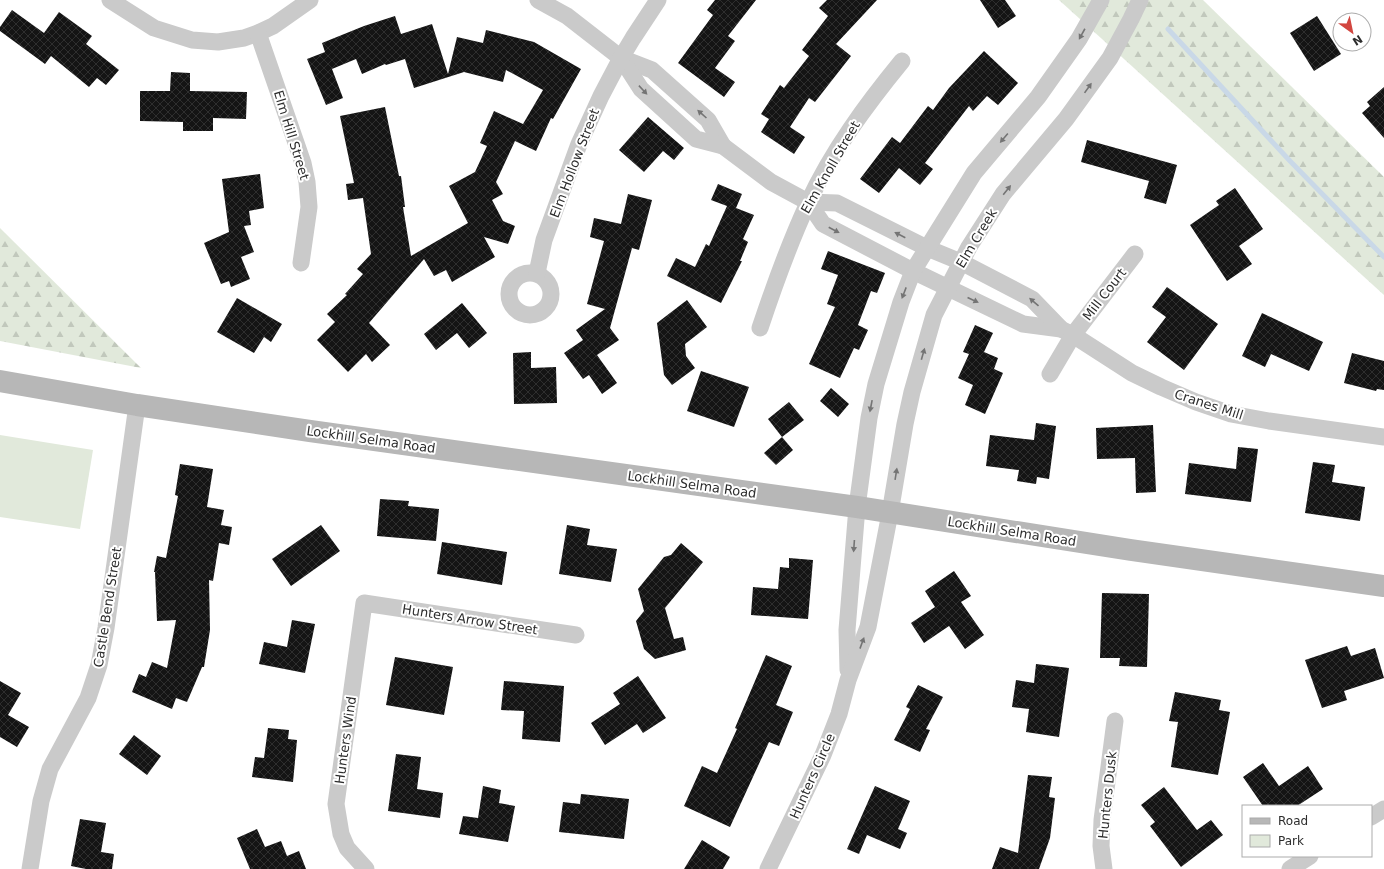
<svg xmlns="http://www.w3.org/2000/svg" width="1384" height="869" font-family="'DejaVu Sans',sans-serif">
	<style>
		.forest { fill: url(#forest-firs) }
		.park { fill: #e1e9db }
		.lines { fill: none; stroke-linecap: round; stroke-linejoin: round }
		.stream { stroke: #c9d8e7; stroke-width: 5 }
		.building { fill: url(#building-cross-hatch) }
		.minor { stroke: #cacaca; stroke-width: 17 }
		.secondary { stroke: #b7b7b7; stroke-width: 22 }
		.oneway { fill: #747474 }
		.labels { text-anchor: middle; stroke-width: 4; stroke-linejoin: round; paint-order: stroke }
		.street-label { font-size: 13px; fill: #2d2d2d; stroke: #fff }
	</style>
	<defs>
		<pattern id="forest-firs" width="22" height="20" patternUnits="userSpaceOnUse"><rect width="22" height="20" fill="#e1e9db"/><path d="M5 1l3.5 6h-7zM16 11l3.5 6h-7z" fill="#c1c8bc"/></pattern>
		<pattern id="building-cross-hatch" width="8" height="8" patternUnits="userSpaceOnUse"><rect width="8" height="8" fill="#141414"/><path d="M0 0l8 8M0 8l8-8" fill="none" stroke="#2e2e2e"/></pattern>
	</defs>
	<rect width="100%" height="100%" fill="#fff"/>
	<g class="forest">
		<path d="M1059,0H1203L1384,177V295Z"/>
		<path d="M0,228L141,368L0,341Z"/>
	</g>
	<path class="park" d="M0,435L93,450L80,529L0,517Z"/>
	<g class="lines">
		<path class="stream" d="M1168,29L1290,161L1384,257"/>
	</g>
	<g class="building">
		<path d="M715,0H756L728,36L735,41L715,68L735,82L724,97L678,63L713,15L707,10Z"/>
		<path d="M827,0H877L836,44L851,56L815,102L809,98L790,127L805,137L794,154L761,132L769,119L761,114L780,85L784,88L809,56L802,50L828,16L819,8Z"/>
		<path d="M980,0H1005L1016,16L998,28Z"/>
		<path d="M12,10L44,33L59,12L92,36L86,44L119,70L106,85L97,78L89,87L51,56L45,64L0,31V27Z"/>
		<path d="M395,16L401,34L432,24L448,74L457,37L483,43L486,30L534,42L581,69L553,119L551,118L536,151L515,141L496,182L503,194L492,200L503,221L515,226L508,244L484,237L495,257L452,282L446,270L434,276L424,259L369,323L390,345L372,362L366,354L348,372L317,340L335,322L327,314L347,295L345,294L363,274L357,269L371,254L363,198L348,200L346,184L354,183L340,116L385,107L399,176H401L405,207H403L411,256L468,223L449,186L475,172L487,146L480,143L494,111L523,124L543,90L506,70L503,82L464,72L414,88L405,59L386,65L385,64L362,74L356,59L332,69L343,98L326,105L307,59L325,52L322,43L364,26Z"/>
		<path d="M1317,16L1341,54L1314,71L1290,33Z"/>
		<path d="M984,51L1018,83L998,105L987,96L973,111L969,106L925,163L933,169L920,185L899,168L879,193L860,179L892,137L900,143L928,106L933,110L949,88Z"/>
		<path d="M171,72L190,73V91L247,92L246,119L213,118V131H183V122L140,121V91H170Z"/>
		<path d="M1384,87V138L1362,113L1370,106L1367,102Z"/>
		<path d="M648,117L684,148L674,160L663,151L644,172L619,150Z"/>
		<path d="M1087,140L1177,165L1166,204L1144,198L1149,181L1081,162Z"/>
		<path d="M260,174L264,208L249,211L251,225L244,226L254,252L241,257L250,279L231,287L229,281L221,284L204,243L229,232L222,179Z"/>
		<path d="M718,184L742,194L736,208L754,215L743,239L748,242L740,261H742L721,303L667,276L676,258L695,267L706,244L709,246L727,206L711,200Z"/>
		<path d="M1235,188L1263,229L1239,246L1252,264L1227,281L1190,225L1219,205L1216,201Z"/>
		<path d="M628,194L652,200L639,250L632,248L610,328L619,340L597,355L617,383L602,394L589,375L583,379L564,353L583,340L576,330L605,309L587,304L604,241L590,237L594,218L621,224Z"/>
		<path d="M828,251L885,273L877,293L871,291L858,325L868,330L859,350L854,348L840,378L809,364L835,307L827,304L838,275L821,269Z"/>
		<path d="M1167,287L1218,324L1184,370L1147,342L1166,317L1152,307Z"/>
		<path d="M237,298L282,324L271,342L264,337L254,353L217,332Z"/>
		<path d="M687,300L707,327L685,344L686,356L695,368L672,385L664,375L657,323Z"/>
		<path d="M462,303L487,333L469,348L457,333L436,350L424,334Z"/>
		<path d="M1262,313L1323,342L1309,371L1271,354L1265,367L1242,356Z"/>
		<path d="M975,325L993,333L984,352L998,358L994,369L1003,373L985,414L965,405L973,385L958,378L969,354L963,352Z"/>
		<path d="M531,352V368L556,367L557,403L514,404L513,353Z"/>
		<path d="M1352,353L1384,361V390L1377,389L1376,391L1344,383Z"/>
		<path d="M701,371L749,387L734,427L687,411Z"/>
		<path d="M831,388L849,404L838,417L820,401Z"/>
		<path d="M789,402L804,420L782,437L768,419Z"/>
		<path d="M1036,423L1056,426L1049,479L1037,477L1036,484L1017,481L1019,470L986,466L990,435L1034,440Z"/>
		<path d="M1153,425L1156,492L1136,493L1135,458L1097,459L1096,428Z"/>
		<path d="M782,437L793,450L776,465L764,453Z"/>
		<path d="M1238,447L1258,449L1251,502L1185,494L1189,463L1236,469Z"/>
		<path d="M1313,462L1335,465L1332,482L1365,487L1360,521L1305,513Z"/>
		<path d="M180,464L213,469L207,507L224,510L221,525L232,527L229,545L219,543L213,581L209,580L210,630L204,667H202L187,702L176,698L172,709L132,692L139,674L146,677L152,662L167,668L176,620L157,621L155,572H154L157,556L166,558L178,496L175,495Z"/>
		<path d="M380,499L409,501L408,506L439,509L436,541L377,536Z"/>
		<path d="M321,525L340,551L291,586L272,559Z"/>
		<path d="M567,525L590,529L587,545L617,549L611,582L559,574Z"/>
		<path d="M442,542L507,552L502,585L437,574Z"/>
		<path d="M681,543L703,562L665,608L674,639L683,637L686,650L655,659L644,649L636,621L644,611L638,589L664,557L671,555Z"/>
		<path d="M789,558L813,560L808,619L751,615L753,587L778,589L780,567L789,568Z"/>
		<path d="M954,571L971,596L961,602L984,635L965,649L949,626L924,643L911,623L935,607L925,591Z"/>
		<path d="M1102,593L1149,594L1147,667L1119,666L1120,658H1100Z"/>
		<path d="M292,620L315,624L305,673L259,664L264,642L287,647Z"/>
		<path d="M1347,646L1351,656L1375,648L1384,678L1344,691L1347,700L1322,708L1305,660Z"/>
		<path d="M766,655L792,666L776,705L793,712L779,746L769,742L730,827L684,806L702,766L717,773L737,729L735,728Z"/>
		<path d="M395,657L453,667L444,715L386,705Z"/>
		<path d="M1036,664L1069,668L1059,737L1026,732L1029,709L1012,707L1016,680L1034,683Z"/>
		<path d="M638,676L666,718L643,733L637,724L605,745L591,723L620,704L613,693Z"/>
		<path d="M0,681L21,693L8,715L29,727L17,747L0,737Z"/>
		<path d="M504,681L564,686L560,742L522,739L524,711L501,710Z"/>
		<path d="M918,685L943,697L926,729L930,730L920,752L894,740L910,709L906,707Z"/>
		<path d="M1175,692L1221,700L1219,710L1230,712L1218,775L1171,767L1178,722L1169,721Z"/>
		<path d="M268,728L289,730L288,739L297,740L293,782L252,777L255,757L264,758Z"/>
		<path d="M134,735L161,756L147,775L119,754Z"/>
		<path d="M396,754L421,757L417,789L443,793L440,818L388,811Z"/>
		<path d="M1263,763L1279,786L1308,766L1323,789L1297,806H1263L1243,777Z"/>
		<path d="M1028,775L1052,777L1049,797L1055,798L1050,838L1039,869H992L1000,847L1018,853Z"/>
		<path d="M483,786L501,790L499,803L515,806L508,842L459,834L463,816L478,818Z"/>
		<path d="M875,786L910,801L898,829L907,833L900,849L867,835L859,854L847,849Z"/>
		<path d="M1164,787L1197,830L1211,820L1223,835L1181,867L1150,826L1155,822L1141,805Z"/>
		<path d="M581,794L629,799L624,839L559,832L563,802L580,804Z"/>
		<path d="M80,819L106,823L101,852L114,854L112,869H86L71,866Z"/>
		<path d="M257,829L265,847L281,841L287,856L299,851L306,869H250L237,838Z"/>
		<path d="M702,840L730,857L723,869H684Z"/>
	</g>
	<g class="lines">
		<g class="minor">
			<path d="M110,0L154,28L192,40L218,42L244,38L258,33L273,26L310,0"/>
			<path d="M538,0L567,16L621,58L652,70L708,120L723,146"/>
			<path d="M258,33L303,163L307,182L309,207L301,263"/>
			<path d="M621,58L641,89L696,139L723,146L771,182L808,202L823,224L913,271L1023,324L1061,329"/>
			<path d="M808,202L837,203L927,248L961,262L1032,299L1061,329L1073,335L1132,373L1161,387L1196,402L1231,414L1269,421L1384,437"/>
			<circle cx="530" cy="294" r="21"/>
			<path d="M537,273L544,240L579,144L601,96L621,58L633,38L658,0"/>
			<path d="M760,328C774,286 789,244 808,203C832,151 866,105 902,61"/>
			<path d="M1050,374L1073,335L1135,254"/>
			<path d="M848,670L847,630L857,507L869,418L876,384L901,302L913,271L974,173L1038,97L1079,39L1101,0"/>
			<path d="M1371,817L1384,809"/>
			<path d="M30,869L41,801L50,769L88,698L99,665L106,628L137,405"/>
			<path d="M366,869L347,848L341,834L336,804L364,603L576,635"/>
			<path d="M768,869L823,755L839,714L848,680L868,627L890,513L905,424L912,392L934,315L969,247L1003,194L1066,119L1110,58L1131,19L1140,0"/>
			<path d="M1104,869L1101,846L1102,820L1115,721"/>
			<path d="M1290,869L1310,856"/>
		</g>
		<path class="secondary" d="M0,381L137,405L310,431L857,507L1131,550L1384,586"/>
	</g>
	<defs><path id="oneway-solid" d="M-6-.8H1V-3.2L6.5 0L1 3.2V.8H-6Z"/></defs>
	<g class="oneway">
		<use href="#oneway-solid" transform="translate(1082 34) rotate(119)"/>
		<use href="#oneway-solid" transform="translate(1088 88) rotate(-55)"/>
		<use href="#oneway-solid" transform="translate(643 90) rotate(47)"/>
		<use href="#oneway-solid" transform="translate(702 114) rotate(-138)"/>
		<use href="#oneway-solid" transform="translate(1004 138) rotate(130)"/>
		<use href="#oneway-solid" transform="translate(1007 190) rotate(-51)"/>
		<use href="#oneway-solid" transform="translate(834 230) rotate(28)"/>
		<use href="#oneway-solid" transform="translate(900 235) rotate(-153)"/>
		<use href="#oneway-solid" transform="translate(904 293) rotate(111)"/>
		<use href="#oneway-solid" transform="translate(973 300) rotate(25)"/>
		<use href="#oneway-solid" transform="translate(1034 302) rotate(-139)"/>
		<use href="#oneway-solid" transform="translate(923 354) rotate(-74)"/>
		<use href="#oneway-solid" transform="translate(871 406) rotate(101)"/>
		<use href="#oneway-solid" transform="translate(896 474) rotate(-81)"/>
		<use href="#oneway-solid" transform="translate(854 546) rotate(94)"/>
		<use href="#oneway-solid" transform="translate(862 643) rotate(-70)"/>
	</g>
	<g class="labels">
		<g class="street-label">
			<text transform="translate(292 135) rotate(73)" y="5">Elm Hill Street</text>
			<text transform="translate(574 163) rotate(-69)" y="5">Elm Hollow Street</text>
			<text transform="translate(830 167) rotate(-60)" y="5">Elm Knoll Street</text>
			<text transform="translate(976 238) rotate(-59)" y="5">Elm Creek</text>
			<text transform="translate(1104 294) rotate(-52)" y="5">Mill Court</text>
			<text transform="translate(1209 404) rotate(18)" y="5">Cranes Mill</text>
			<text transform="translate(371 439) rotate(8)" y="5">Lockhill Selma Road</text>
			<text transform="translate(692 484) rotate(8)" y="5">Lockhill Selma Road</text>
			<text transform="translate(1012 531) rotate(9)" y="5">Lockhill Selma Road</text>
			<text transform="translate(107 607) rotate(-81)" y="5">Castle Bend Street</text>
			<text transform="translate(470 619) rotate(9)" y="5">Hunters Arrow Street</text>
			<text transform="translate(345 740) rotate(-82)" y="5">Hunters Wind</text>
			<text transform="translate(812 776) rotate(-66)" y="5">Hunters Circle</text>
			<text transform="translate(1107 795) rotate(-84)" y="5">Hunters Dusk</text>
		</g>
	</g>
	<rect x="1242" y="805" width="130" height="52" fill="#ffffff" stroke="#ababab"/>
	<rect x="1250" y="818" width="20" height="6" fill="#b7b7b7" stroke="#ababab"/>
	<text x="1278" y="825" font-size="12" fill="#2d2d2d">Road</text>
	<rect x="1250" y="835" width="20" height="12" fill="#e1e9db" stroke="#ababab"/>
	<text x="1278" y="845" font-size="12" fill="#2d2d2d">Park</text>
	<g transform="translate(1352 32) rotate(147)"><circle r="19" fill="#ffffff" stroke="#ababab"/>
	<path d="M0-3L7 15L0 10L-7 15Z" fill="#d24640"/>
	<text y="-6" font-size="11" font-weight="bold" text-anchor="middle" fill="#2d2d2d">N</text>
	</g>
</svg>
